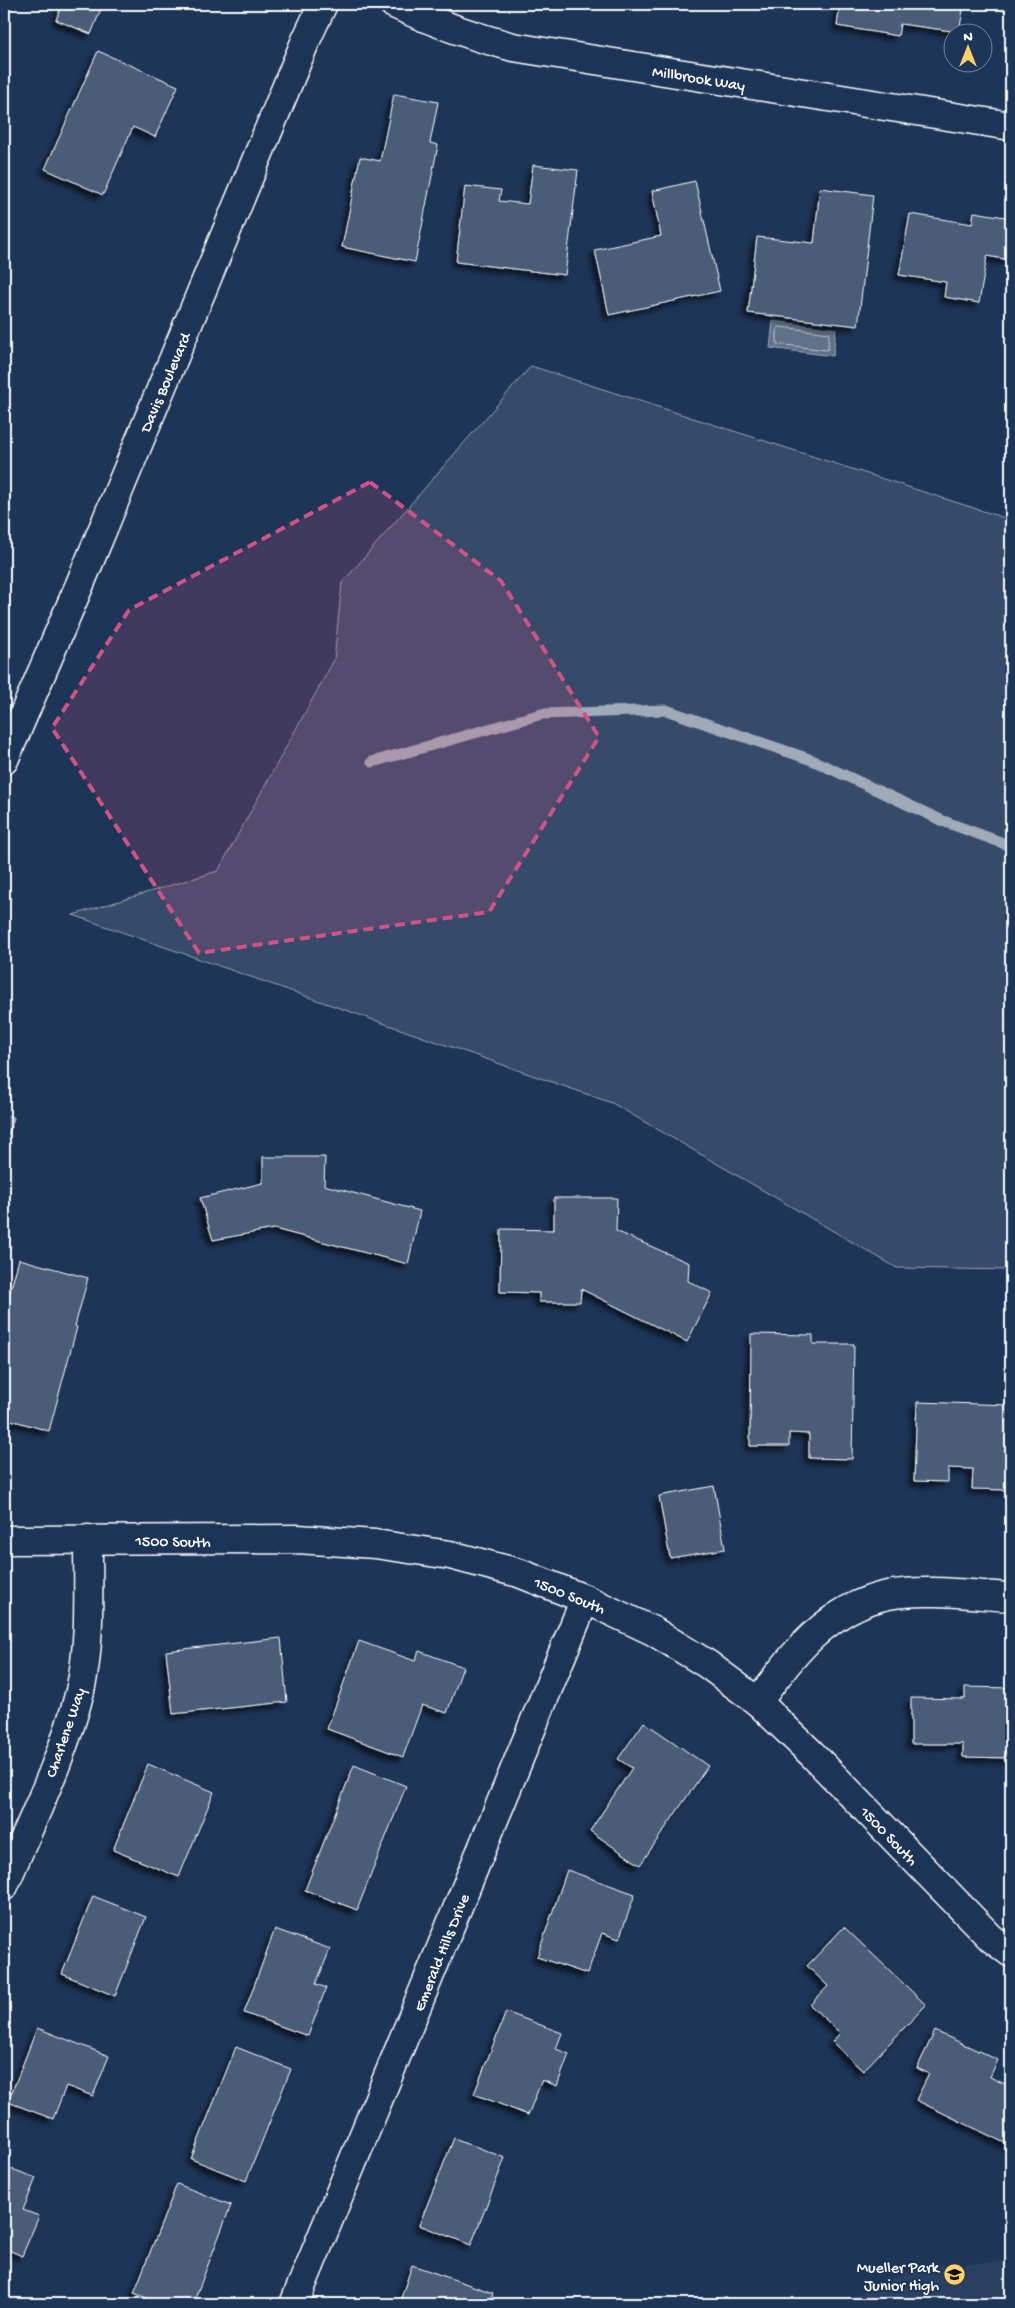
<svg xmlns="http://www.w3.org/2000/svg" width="1015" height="2308" font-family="'Gochi Hand',sans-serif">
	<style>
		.built { fill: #2a4161 }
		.green { fill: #364b69; stroke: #9aa5b4 }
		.water { fill: #617289; stroke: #a0aab8 }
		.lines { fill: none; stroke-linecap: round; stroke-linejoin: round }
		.shore { stroke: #c0c7d0; stroke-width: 1 }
		.stream { stroke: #a0aab8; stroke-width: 11 }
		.building { fill: #4a5d79; stroke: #fff; filter: url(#shadow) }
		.minor-casing { stroke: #fff; stroke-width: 31 }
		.minor { stroke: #1d3557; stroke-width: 28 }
		.marked { fill: #d15284; fill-opacity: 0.2; stroke: #d15284; stroke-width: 4; stroke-dasharray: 10 6; stroke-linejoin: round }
		.labels { text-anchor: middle; stroke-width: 4; stroke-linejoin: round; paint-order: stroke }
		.street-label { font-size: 16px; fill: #fff; stroke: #1d3557 }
		.poi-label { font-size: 16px; fill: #fff; stroke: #1d3557; text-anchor: end }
	</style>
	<defs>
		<filter id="shadow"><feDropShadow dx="-4.5" dy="4.5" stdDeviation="2.5" flood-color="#0009"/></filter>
	</defs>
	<rect width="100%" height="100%" fill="#1d3557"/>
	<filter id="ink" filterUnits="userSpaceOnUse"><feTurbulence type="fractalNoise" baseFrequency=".02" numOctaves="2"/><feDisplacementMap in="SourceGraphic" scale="10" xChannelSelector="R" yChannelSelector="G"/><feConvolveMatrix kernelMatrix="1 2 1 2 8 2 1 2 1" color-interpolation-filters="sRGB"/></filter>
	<g filter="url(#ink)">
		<path class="built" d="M1011,2261V2304H841L876,2284L922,2266Z"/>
		<path class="green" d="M531,366L1011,520V1270L897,1268L612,1103L73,915L218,871L334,660L342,583Z"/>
		<path class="water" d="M773,321L836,329L833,356L770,348Z"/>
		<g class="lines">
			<path class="shore" d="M780,327L829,333L828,349L826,350L777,344V329Z"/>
			<path class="stream" d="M372,762L542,714L666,710L812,760L943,821L1011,846"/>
		</g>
		<g class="building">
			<path d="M58,4H103L91,34L56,20L62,5Z"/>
			<path d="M840,4H964L959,32L900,24L898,36L837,26Z"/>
			<path d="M98,51L178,86L155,137L133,127L103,195L45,169Z"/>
			<path d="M394,94L438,102L430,143L438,145L415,262L342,247L360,157L380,161Z"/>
			<path d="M533,165L578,170L565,275L456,262L465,186L501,190L499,201L528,204Z"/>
			<path d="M695,181L720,291L609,315L595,250L661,236L652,191Z"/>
			<path d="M820,188L873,195L858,326L748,313L757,237L814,243Z"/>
			<path d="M974,212L1011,218L1009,260L987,256L979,303L944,297L946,282L899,275L910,214L972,224Z"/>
			<path d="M4,1114L14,1118L4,1147Z"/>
			<path d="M263,1157H325L324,1185L420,1211L408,1264L274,1229L213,1240L200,1198L263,1183Z"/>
			<path d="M554,1198H617L616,1231L689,1263L688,1281L712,1293L687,1342L581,1289L580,1302H539V1293L500,1292L501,1229L554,1230Z"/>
			<path d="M19,1259L88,1278L75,1326L77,1327L49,1431L4,1418V1313Z"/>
			<path d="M751,1334L813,1335V1344H854L852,1459L809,1458V1434L789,1433V1446H750Z"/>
			<path d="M917,1402L1010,1405L1008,1490L972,1489L973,1469L948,1468V1482L914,1481Z"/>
			<path d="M714,1486L725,1549L670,1558L659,1496Z"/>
			<path d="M281,1638L287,1702L173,1714L166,1651Z"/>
			<path d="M359,1641L415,1661L419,1651L463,1667L447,1713L422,1705L403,1757L327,1729Z"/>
			<path d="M965,1687L1011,1688V1758L963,1757V1744H911V1698L965,1699Z"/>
			<path d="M644,1722L708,1766L640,1865L590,1831L632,1768L618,1759Z"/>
			<path d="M148,1764L214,1792L179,1877L113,1850Z"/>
			<path d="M354,1765L406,1786L357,1910L305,1890Z"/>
			<path d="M567,1870L635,1894L619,1939L602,1933L587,1974L537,1957Z"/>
			<path d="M93,1896L146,1917L115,1996L62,1974Z"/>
			<path d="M844,1927L926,2005L863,2071L832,2042L840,2033L810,2005L828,1986L807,1966Z"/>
			<path d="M275,1929L330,1949L316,1984L326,1988L308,2036L244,2013Z"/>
			<path d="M506,2012L562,2033L556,2049L569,2054L557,2086L542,2080L528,2115L474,2094Z"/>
			<path d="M37,2028L109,2056L93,2096L66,2086L53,2119L8,2102Z"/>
			<path d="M935,2031L998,2060L990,2077L1011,2087V2146L916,2100L929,2074L917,2068Z"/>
			<path d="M236,2047L291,2069L246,2181L191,2159Z"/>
			<path d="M454,2138L505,2158L471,2245L419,2225Z"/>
			<path d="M4,2166L36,2178L23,2210L39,2216L22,2256L4,2248Z"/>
			<path d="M177,2184L231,2205L193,2304H162L134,2293Z"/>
			<path d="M412,2265L493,2293L489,2304H399Z"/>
		</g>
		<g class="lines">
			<defs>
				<g id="minor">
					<path d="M394,4C432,22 471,36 513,47L1011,126"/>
					<path d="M4,760L80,584L306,40L323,4"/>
					<path d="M4,1540L297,1539L375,1544L450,1555L519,1573L585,1599L653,1631L707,1664L758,1702L812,1754L991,1938L1011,1953"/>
					<path d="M758,1702C791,1655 829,1607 888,1595C926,1588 973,1595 1011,1597"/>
					<path d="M4,1886C30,1824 64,1756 80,1691C91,1645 88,1587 88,1539"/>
					<path d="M294,2304L585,1599"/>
				</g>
			</defs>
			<use href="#minor" class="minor-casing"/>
			<use href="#minor" class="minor"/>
		</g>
	</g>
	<path class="marked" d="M370,482L501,581L599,737L489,912L199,953L52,728L129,610Z"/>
	<defs>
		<symbol id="school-disc" viewBox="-11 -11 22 22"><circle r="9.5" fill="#ffd166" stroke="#1d3557"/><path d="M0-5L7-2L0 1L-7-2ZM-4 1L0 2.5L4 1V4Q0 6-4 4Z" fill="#111"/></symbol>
	</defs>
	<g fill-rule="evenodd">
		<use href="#school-disc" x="942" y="2262" width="25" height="25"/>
	</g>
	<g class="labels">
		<g class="street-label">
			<text transform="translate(699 77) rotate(9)" y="6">Millbrook Way</text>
			<text transform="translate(164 382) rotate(-67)" y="6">Davis Boulevard</text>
			<text transform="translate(173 1540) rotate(1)" y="6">1500 South</text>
			<text transform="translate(570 1594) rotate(22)" y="6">1500 South</text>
			<text transform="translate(64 1732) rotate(-71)" y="6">Charlene Way</text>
			<text transform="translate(890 1835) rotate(46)" y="6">1500 South</text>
			<text transform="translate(440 1952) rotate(-68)" y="6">Emerald Hills Drive</text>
		</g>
		<g class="poi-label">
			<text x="939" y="2272">Mueller Park<tspan x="939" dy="18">Junior High</tspan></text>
		</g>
	</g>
	<rect width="1015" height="2308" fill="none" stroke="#1d3557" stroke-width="20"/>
	<rect x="10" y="10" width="995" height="2288" fill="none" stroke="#fff" stroke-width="2" filter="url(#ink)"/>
	<g transform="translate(968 48)"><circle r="24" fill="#1d3557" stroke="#77869a"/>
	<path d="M0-4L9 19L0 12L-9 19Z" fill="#ffd166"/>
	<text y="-8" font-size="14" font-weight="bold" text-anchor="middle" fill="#ffffff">N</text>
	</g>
</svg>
